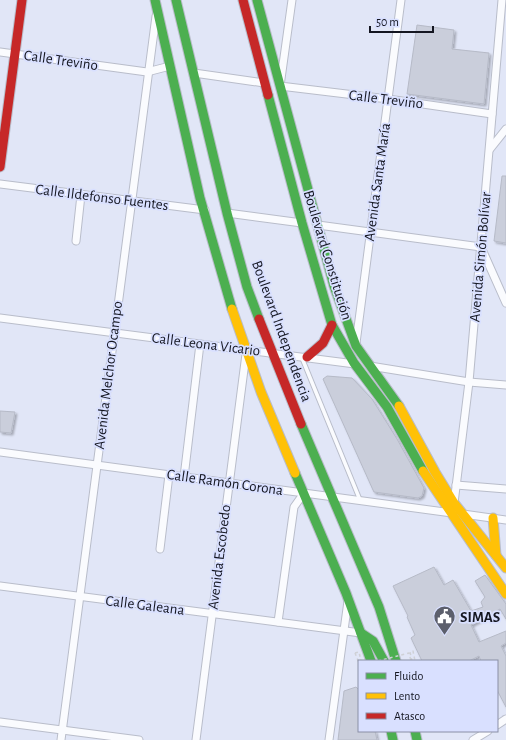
<svg xmlns="http://www.w3.org/2000/svg" width="506" height="740" font-family="'Alegreya Sans',sans-serif">
	<style>
		.building { fill: #cacedb; stroke: #b6bac7; filter: url(#shadow) }
		.lines { fill: none; stroke-linecap: round; stroke-linejoin: round }
		.lane-casing { stroke: #b9bdca; stroke-width: 5.5 }
		.street-casing { stroke: #b9bdca; stroke-width: 9 }
		.fast-casing { stroke: #b9bdca; stroke-width: 11 }
		.slow-casing { stroke: #b9bdca; stroke-width: 11 }
		.jam-casing { stroke: #b9bdca; stroke-width: 11 }
		.path { stroke: #cfd1d6; stroke-width: 1.5; stroke-dasharray: 3 3; stroke-linecap: butt }
		.lane { stroke: #fafbfe; stroke-width: 3.5 }
		.street { stroke: #fafbfe; stroke-width: 7 }
		.fast { stroke: #4caf50; stroke-width: 9 }
		.slow { stroke: #ffc107; stroke-width: 9 }
		.jam { stroke: #c62828; stroke-width: 9 }
		.path-bridge { stroke: #cfd1d6; stroke-width: 1.5; stroke-dasharray: 3 3; stroke-linecap: butt }
		.labels { text-anchor: middle; stroke-width: 3.5; stroke-linejoin: round; paint-order: stroke }
		.street-label { font-size: 15px; fill: #141621; stroke: #d9e0ff }
		.poi-label { font-size: 15px; font-weight: bold; fill: #141621; stroke: #d9e0ff; text-anchor: start }
	</style>
	<defs>
		<filter id="shadow"><feDropShadow dx="2" dy="2" stdDeviation="1" flood-color="#0004"/></filter>
	</defs>
	<rect width="100%" height="100%" fill="#e1e6f7"/>
	<g class="building">
		<path d="M417,25L454,30L452,49L489,53L484,104L407,94Z"/>
		<path d="M502,176H506V243L494,241Z"/>
		<path d="M327,376L352,378L372,399L397,439L424,488L422,496L418,498L374,492L373,490L323,379Z"/>
		<path d="M0,411L15,412L11,433L0,432Z"/>
		<path d="M434,567L444,585L453,580L471,611L483,607L481,602L485,597L475,581L485,575L506,604V619L500,609L471,625L479,642L506,631V643L501,646L506,656V707L497,690V661H481L479,656L469,661H422L411,638L415,635L407,617L408,616L393,586Z"/>
		<path d="M356,687L359,690V731H375L377,740H338L344,691Z"/>
	</g>
	<g class="lines">
		<defs>
			<path id="lane" d="M302,358L360,500"/>
			<g id="street">
				<path d="M292,0L280,86L388,99L492,114"/>
				<path d="M0,52L147,72L170,66"/>
				<path d="M194,73L264,83"/>
				<path d="M490,149L506,129"/>
				<path d="M0,184L205,210"/>
				<path d="M227,213L302,223"/>
				<path d="M318,225L481,247L506,303"/>
				<path d="M76,241L81,195"/>
				<path d="M0,318L355,364"/>
				<path d="M356,343L401,0"/>
				<path d="M370,366L469,382L506,385"/>
				<path d="M0,452L452,513"/>
				<path d="M184,477L200,344"/>
				<path d="M456,485L506,489"/>
				<path d="M454,503L469,382L502,0"/>
				<path d="M463,514L506,520"/>
				<path d="M160,549L169,475"/>
				<path d="M0,586L361,633"/>
				<path d="M278,622L294,507L304,493"/>
				<path d="M0,722L139,740"/>
				<path d="M497,725L506,719"/>
				<path d="M61,740L156,16"/>
				<path d="M196,740L246,354"/>
				<path d="M329,740L348,601"/>
				<path d="M473,740L488,731"/>
			</g>
			<g id="fast">
				<path d="M155,0L200,198L232,309"/>
				<path d="M176,0L227,213L247,287L259,319"/>
				<path d="M257,0L334,286L356,346L399,406"/>
				<path d="M268,95L302,223L332,325L354,363L387,407L423,471"/>
				<path d="M301,424L379,607L396,661"/>
				<path d="M295,473L346,593L371,661"/>
				<path d="M361,633L373,641L384,661"/>
				<path d="M391,731L393,740"/>
				<path d="M415,731L417,740"/>
			</g>
			<g id="slow">
				<path d="M232,309L261,392L295,473"/>
				<path d="M399,406L435,472L454,503L506,568"/>
				<path d="M423,471L506,594"/>
				<path d="M493,518L496,555"/>
			</g>
			<g id="jam">
				<path d="M243,0L268,95"/>
				<path d="M0,167L22,0"/>
				<path d="M259,319L301,424"/>
				<path d="M307,357L323,343L332,325"/>
			</g>
		</defs>
		<use href="#lane" class="lane-casing"/>
		<use href="#street" class="street-casing"/>
		<use href="#fast" class="fast-casing"/>
		<use href="#slow" class="slow-casing"/>
		<use href="#jam" class="jam-casing"/>
		<g class="path">
			<path d="M355,653L359,663"/>
			<path d="M412,661L410,652L413,651L415,661"/>
		</g>
		<use href="#lane" class="lane"/>
		<use href="#street" class="street"/>
		<use href="#fast" class="fast"/>
		<use href="#slow" class="slow"/>
		<use href="#jam" class="jam"/>
		<g class="path-bridge">
			<path d="M355,653L359,652L361,661"/>
			<path d="M378,661L409,653L411,661"/>
		</g>
	</g>
	<defs>
		<symbol id="civic-pin" viewBox="-11 -11 22 30"><path d="M0 17L-7.5 6A9.5 9.5 0 1 1 7.5 6Z" fill="#5c5f6c" stroke="#d9e0ff"/><path d="M-.6-6.5H3V-4.5H.6V-3L4-1V1h2V6H-6V1h2V-1L-.6-3ZM-1.2 2.5V6h2.4V2.5Z" fill="#fff"/></symbol>
	</defs>
	<g fill-rule="evenodd">
		<use href="#civic-pin" x="432" y="604" width="25" height="34"/>
	</g>
	<g class="labels">
		<g class="street-label">
			<text transform="translate(61 60) rotate(8)" y="5">Calle Treviño</text>
			<text transform="translate(386 99) rotate(7)" y="5">Calle Treviño</text>
			<text transform="translate(377 182) rotate(-82)" y="5">Avenida Santa María</text>
			<text transform="translate(102 197) rotate(7)" y="5">Calle Ildefonso Fuentes</text>
			<text transform="translate(328 255) rotate(73)" y="5">Boulevard Constitución</text>
			<text transform="translate(480 257) rotate(-85)" y="5">Avenida Simón Bolívar</text>
			<text transform="translate(282 331) rotate(70)" y="5">Boulevard Independencia</text>
			<text transform="translate(206 344) rotate(7)" y="5">Calle Leona Vicario</text>
			<text transform="translate(108 375) rotate(-83)" y="5">Avenida Melchor Ocampo</text>
			<text transform="translate(225 482) rotate(8)" y="5">Calle Ramón Corona</text>
			<text transform="translate(219 557) rotate(-83)" y="5">Avenida Escobedo</text>
			<text transform="translate(145 605) rotate(7)" y="5">Calle Galeana</text>
		</g>
		<g class="poi-label">
			<text x="460" y="622">SIMAS</text>
		</g>
	</g>
	<rect x="358" y="660" width="140" height="72" fill="#d9e0ff" stroke="#8a8fa6"/>
	<rect x="366" y="673" width="20" height="6" fill="#4caf50" stroke="#8a8fa6"/>
	<text x="394" y="680" font-size="12" fill="#141621">Fluido</text>
	<rect x="366" y="693" width="20" height="6" fill="#ffc107" stroke="#8a8fa6"/>
	<text x="394" y="700" font-size="12" fill="#141621">Lento</text>
	<rect x="366" y="713" width="20" height="6" fill="#c62828" stroke="#8a8fa6"/>
	<text x="394" y="720" font-size="12" fill="#141621">Atasco</text>
	<path d="M370 26v6h63v-6" fill="none" stroke="#141621" stroke-width="2"/>
	<text x="376" y="26" font-size="12" fill="#141621" stroke="#d9e0ff" stroke-width="3" paint-order="stroke">50 m</text>
</svg>
